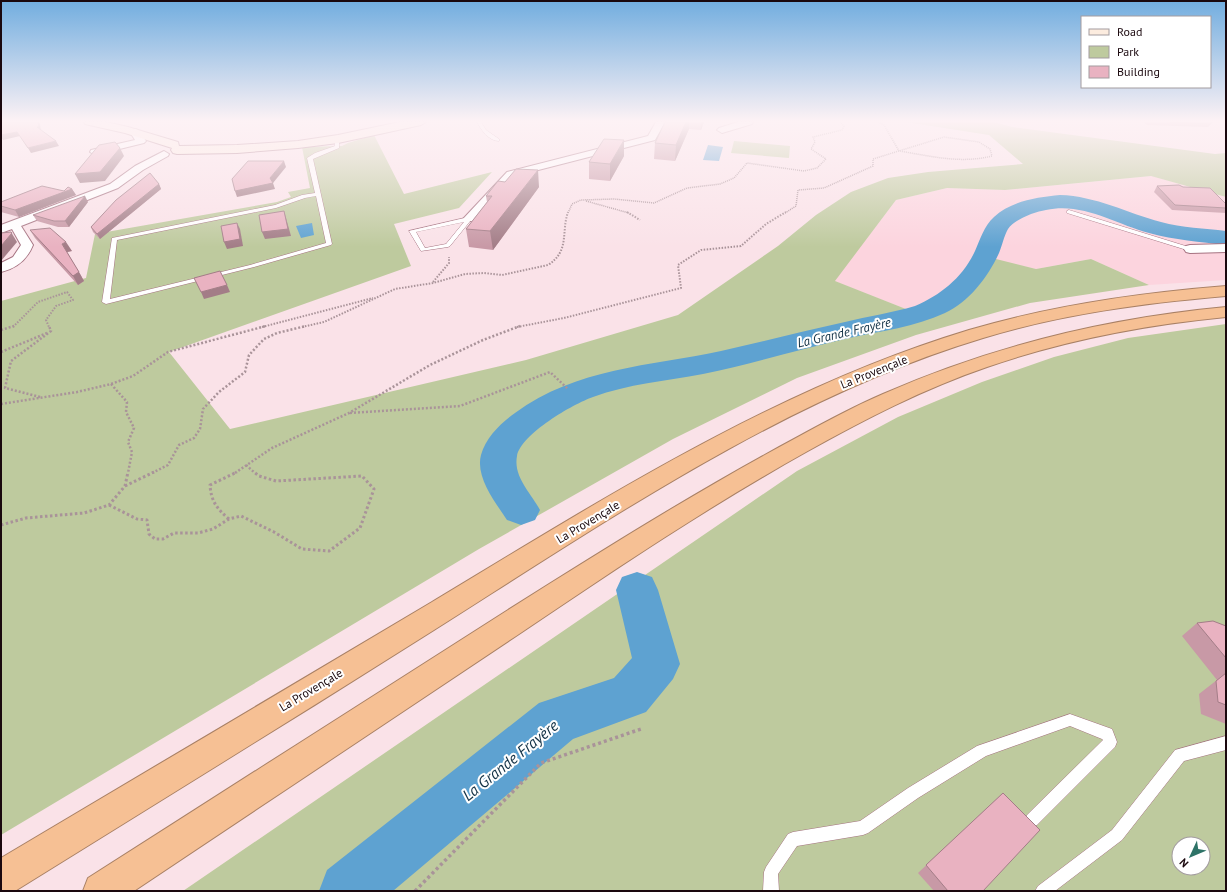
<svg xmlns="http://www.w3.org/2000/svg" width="1227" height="892" font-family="'PT Sans',sans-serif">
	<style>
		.built { fill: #fcd4de }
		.green { fill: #beca9e; fill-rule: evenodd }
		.water { fill: #5ea2d1 }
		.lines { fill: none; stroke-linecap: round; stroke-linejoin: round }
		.river { fill: #5ea2d1; fill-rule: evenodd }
		.lane-casing { stroke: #a57280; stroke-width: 1 }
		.street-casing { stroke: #a57280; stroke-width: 2 }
		.secondary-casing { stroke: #a57280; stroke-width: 2 }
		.highway-casing { stroke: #a98065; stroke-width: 2 }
		.path-far4 { stroke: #a99399; stroke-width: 1.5; stroke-dasharray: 1 1; stroke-linecap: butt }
		.path-far3 { stroke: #a99399; stroke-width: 2; stroke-dasharray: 1.5 1.5; stroke-linecap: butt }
		.path-far2 { stroke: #a99399; stroke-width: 2.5; stroke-dasharray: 2 2; stroke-linecap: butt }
		.path-far1 { stroke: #a99399; stroke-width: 3; stroke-dasharray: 2.5 2.5; stroke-linecap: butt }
		.path { stroke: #a99399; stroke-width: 3.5; stroke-dasharray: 3 3; stroke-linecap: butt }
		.lane { fill: #fff; fill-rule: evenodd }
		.street { fill: #fff; fill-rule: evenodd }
		.secondary { fill: #fcecdf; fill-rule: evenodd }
		.highway { fill: #f6c094; fill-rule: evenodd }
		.wall { fill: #c899a6 }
		.shaded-wall { fill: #a37d87 }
		.building { fill: #e9b2c1; stroke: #a37d87 }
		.labels { text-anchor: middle; stroke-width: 4; stroke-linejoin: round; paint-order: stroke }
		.street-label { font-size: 12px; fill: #1a080e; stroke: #fff }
		.water-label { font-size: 13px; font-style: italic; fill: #123145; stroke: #fff }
		.near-water-label { font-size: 16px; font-style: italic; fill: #123145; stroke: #fff }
	</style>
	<rect width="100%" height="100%" fill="#fae2e8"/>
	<path class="built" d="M1152,176L1226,197V280L1149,285L1091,259L1036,269L992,259L944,301L911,311L834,281L896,200L947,188L1005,190Z"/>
	<g class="green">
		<path d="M906,122H994L1012,127L1215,154L1226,153V197L1151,176L1005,190L947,188L896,200L835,281L911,311L944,301L992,258L1036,269L1091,259L1149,285L1030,303L916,335L797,378L673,439L479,549L1,835V301L86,278L95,234L277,202L291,197L288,192L310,188L302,147L342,146L348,143L374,135L404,194L492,172L459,208L394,224L411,266L169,352L230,429L526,360L678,315L778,246L816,215L851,192L888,178L928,172L1023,164L989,135Z"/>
		<path d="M734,141L790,146L789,158L731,153Z"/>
		<path d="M1226,324V891H183L797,471L898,417L982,382L1054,357L1128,338ZM1179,844H1203V868H1179Z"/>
	</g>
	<g class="water">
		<path d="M708,145L723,147L719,161L703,160Z"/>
		<path d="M312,223L314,235L301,238L296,226Z"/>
	</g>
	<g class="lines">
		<g class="river">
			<path d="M1060,195C1096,196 1127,213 1161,222C1182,228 1205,228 1226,231V245C1200,242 1175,240 1149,233C1115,224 1083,202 1046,210C1034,212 1015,219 1008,229C1004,236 1002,246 999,253C988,277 969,302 945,313C915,327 881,331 849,338C800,349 752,364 703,374C666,381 628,384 593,397C573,404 521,434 517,456C513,477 531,493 540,510L535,520L521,525L507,520C496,503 475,477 481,455C486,437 501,423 515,413C576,368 650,366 721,351C762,342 803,331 845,322C868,316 892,313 915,306C941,295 963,277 975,251C980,240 984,226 994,217C1011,201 1038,197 1060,195Z"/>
			<path d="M637,572L652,577L658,590L680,664L673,679L646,712L573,739L393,891H319L327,870L539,703L614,678L632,658L616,590L622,577Z"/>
		</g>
		<defs>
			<g id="lane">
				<path d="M477,122H481L486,130L499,139V141C489,141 481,130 477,122Z"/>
				<path d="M335,138L339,139V148L313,159L332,244L331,245L254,267L106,304L102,302L112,238L275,205L302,195L315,193L307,158L315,153L335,146ZM316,196L326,243L250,265L110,299L117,240L276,208L305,198Z"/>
				<path d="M1069,210L1192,248L1193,249L1190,251L1067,213V211Z"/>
				<path d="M469,217L471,218V220L450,246L448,247L421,251L409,231ZM464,222L446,244L425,248L416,232Z"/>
				<path d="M1070,714L1112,729L1117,742L1115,747L1037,825L1032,827L1027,825L1025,820L1027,815L1103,740L1102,739L1070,726L986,756L918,798L868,833L863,835L797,846L778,874L779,891H763L764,872L766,867L788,834L793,832L860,821L908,788L977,746Z"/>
				<path d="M1226,736V750L1184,761L1122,840L1055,891H1035L1038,886L1112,830L1175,750Z"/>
			</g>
			<g id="street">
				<path d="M656,122H665L655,140L515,176L473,221H465L463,219L507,172L648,136Z"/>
				<path d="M738,122H753L752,124L722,133L717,130L719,128Z"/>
				<path d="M135,129L138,130L146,141L144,143L95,155L90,152L91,150L135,140L130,132Z"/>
				<path d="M164,151L169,154L168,156L143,170L118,188L21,226L33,245C27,260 17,268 1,272V263L13,257L21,245L12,229L1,233V225L110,184L135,166Z"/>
				<path d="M1226,244V252L1190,253L1186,252L1184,249L1186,246L1190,245Z"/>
			</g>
			<path id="secondary" d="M84,122H106L128,127L178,142L179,146L237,145L298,141L338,135L400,122H426L421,125L338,143L298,148L237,153L177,154L173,153L171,150L172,148L125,133L85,124Z"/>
			<g id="highway">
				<path d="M1226,286V296C1144,303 1062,314 983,338C787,397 606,521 434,630C295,718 155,804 15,891H1V858C144,773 288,688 432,602C603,499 777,388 969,330C1053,305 1139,293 1226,286Z"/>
				<path d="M1226,307V317C1144,325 1065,340 987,367C923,389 865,419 806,452C709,506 617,568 525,630C395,717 264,804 134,891H83L88,878C228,789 368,699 508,610C603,550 697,491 796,438C825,422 853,407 883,394C992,346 1108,318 1226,307Z"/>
			</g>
		</defs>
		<use href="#lane" class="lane-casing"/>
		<use href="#street" class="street-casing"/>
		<use href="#secondary" class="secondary-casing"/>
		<use href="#highway" class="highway-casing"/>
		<g class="path-far4">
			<path d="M878,122L884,125L899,151"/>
			<path d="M586,201L629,213"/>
			<path d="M568,213L572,204L581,200L614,199L654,203L687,188L720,184L734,178L747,163L804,171L817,168L826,159L811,149L815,142L813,137L842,130L844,126L840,122"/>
			<path d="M785,213L796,206L798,190L824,188L873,166V159L944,137L979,142L990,149L992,156C960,164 931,156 899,151"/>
		</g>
		<g class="path-far3">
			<path d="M627,212L640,220"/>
			<path d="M433,282L449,263V257"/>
			<path d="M13,327L38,302L67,292L73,300L56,306L46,320L49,327"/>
			<path d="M262,327L373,298"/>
			<path d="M302,327L324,322L395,289L433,283L465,274L484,273L502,275L548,265C570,251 561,232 568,212"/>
			<path d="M517,327L564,318L681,288L678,265L701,250L741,246L766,224L786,212"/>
		</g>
		<g class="path-far2">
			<path d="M1,330L14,326"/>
			<path d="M1,352L47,333"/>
			<path d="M111,384L127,402L126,412L134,428L128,442L132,452L128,473"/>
			<path d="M40,397L5,388L11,361L51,331L49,326"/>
			<path d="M1,404L77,392L111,384L133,376L168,352L266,326"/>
			<path d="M350,413L460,406L550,372L568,389"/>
			<path d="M246,465L255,473"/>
			<path d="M152,473L168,465L179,445L194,438L200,429L203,409L219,392L245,372L249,355L264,339L277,333L306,326"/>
			<path d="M235,473L272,448L349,413L430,365L483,340L520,326"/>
		</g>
		<g class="path-far1">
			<path d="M125,486L154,472"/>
			<path d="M109,505L137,519L147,520L149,534L155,539H163L174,533H198L213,529L229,519L241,516L274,532L302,549L329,551L360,528L374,489L362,476L276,481L259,476L254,472"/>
			<path d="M229,519C217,509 211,501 210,485L237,472"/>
			<path d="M1,525L26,518L84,513L109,505L125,486L128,472"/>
		</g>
		<path class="path" d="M415,891L541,763L641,729"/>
		<use href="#lane" class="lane"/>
		<use href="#street" class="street"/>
		<use href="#secondary" class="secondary"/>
		<use href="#highway" class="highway"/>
	</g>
	<g class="wall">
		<path d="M665,122H704L701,130L689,129L675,161L654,159L655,143Z"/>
		<path d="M1143,122H1213L1208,127L1147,125Z"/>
		<path d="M624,156L610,181L589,179V162Z"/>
		<path d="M159,184L161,189L100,239L93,232L91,227Z"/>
		<path d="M1157,186L1226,204V213L1172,210L1154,192Z"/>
		<path d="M539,187L493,250L469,247L466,229L487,202L486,196Z"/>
		<path d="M72,189L76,195L19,217L1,212V202L64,191Z"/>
		<path d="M88,202L69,227H58L37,221L33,215Z"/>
		<path d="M30,230L72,251L67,252L84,281L78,285L35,238Z"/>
		<path d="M1197,623L1226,626V724L1201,714L1199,694L1217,680L1182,636Z"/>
		<path d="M1003,793L983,891H934L918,873Z"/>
	</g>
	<g class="shaded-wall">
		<path d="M38,122H39L40,124L41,131L37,127Z"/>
		<path d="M686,122H689V129L675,161L676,145Z"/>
		<path d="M701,122H704L701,130Z"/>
		<path d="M17,132L20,136L3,140L1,137V135Z"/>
		<path d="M624,140V156L610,181V164Z"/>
		<path d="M56,141L59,146L31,153L28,148Z"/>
		<path d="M120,148L124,156L105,181L80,183L75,174Z"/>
		<path d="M284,161L286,167L273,183L275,189L237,197L235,191L270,178Z"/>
		<path d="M538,170L539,187L493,250L490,231Z"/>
		<path d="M159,184L161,189L100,239L97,234Z"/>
		<path d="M72,189L76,195L19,217L15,210Z"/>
		<path d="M85,196L88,202L69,227L65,221Z"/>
		<path d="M284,211L291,236L265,239L262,232Z"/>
		<path d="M237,223L240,229L243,246L227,249L224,242Z"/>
		<path d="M11,232L17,242L1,261V246Z"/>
		<path d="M66,242L72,251L67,252L62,244Z"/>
		<path d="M79,272L84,281L78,285L73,276Z"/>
		<path d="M227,285L230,292L204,299L201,292Z"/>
	</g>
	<g class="building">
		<path d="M1,122H38L39,127H37L56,141L28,148L17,132L1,135Z"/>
		<path d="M665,122H686L676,145L655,143Z"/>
		<path d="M1170,122H1212L1210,124Z"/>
		<path d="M604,139L624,140L610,164L589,162Z"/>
		<path d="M115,142L120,148L100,172L75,174L99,145Z"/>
		<path d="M248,161H284L270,178L273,183L235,191L232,179Z"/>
		<path d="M516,169L538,170L490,231L466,229L492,196H486L498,181L505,182Z"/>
		<path d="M150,173L159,184L97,234L91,227L116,200Z"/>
		<path d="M1179,185L1183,187L1210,188L1226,204V208L1175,205L1157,186Z"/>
		<path d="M42,186L64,191L68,187L72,189L15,210L1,206V202Z"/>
		<path d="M85,196L65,221H54L33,215Z"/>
		<path d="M284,211L288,229L262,232L259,215Z"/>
		<path d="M237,223L240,239L224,242L221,226Z"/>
		<path d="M50,228L66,242L62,244L79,272L73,276L30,230Z"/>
		<path d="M11,232L12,233L1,246V233Z"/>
		<path d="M220,271L227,285L201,292L194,278Z"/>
		<path d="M1213,621L1226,626V658L1197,623Z"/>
		<path d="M1226,673V705L1218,702L1216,681Z"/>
		<path d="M1003,793L1040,830L983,891H948L926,865Z"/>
	</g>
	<linearGradient id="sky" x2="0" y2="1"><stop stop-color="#71addf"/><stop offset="0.49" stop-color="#fdf2f5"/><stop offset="1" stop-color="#fdf2f5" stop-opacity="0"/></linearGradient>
	<rect width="1227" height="247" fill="url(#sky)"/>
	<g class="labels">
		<g class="street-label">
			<text transform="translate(874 372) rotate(-22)" y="4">La Provençale</text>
			<text transform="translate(588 522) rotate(-31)" y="4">La Provençale</text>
			<text transform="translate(311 690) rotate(-31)" y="4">La Provençale</text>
		</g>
		<g class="water-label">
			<text transform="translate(844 332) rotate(-13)" y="5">La Grande Frayère</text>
		</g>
		<g class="near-water-label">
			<text transform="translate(510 760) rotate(-39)" y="6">La Grande Frayère</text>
		</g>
	</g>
	<rect width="1227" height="892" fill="none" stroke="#1a080e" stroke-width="4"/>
	<rect x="1081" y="16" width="130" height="72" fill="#ffffff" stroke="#a39c9f"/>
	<rect x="1089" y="29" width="20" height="6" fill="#fcecdf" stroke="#a39c9f"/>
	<text x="1117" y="36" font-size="12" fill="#1a080e">Road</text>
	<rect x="1089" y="46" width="20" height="12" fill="#beca9e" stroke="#a39c9f"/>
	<text x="1117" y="56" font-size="12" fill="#1a080e">Park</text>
	<rect x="1089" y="66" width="20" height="12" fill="#e9b2c1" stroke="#a39c9f"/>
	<text x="1117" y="76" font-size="12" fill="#1a080e">Building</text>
	<g transform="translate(1191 856) rotate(226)"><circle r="19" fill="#ffffff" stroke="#a39c9f"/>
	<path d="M0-3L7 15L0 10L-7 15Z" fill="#2e7367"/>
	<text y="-6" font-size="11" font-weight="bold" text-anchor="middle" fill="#1a080e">N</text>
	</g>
</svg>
